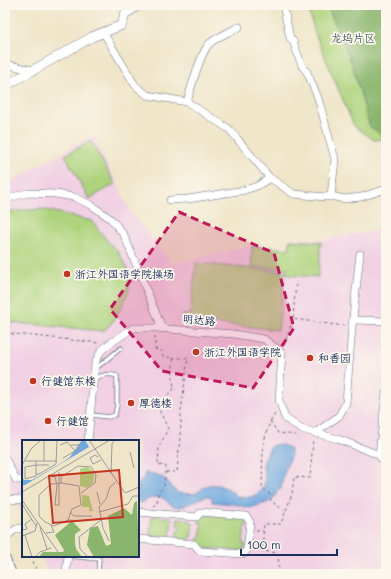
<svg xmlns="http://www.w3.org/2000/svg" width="391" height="579" font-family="Mali,'LXGW WenKai TC',sans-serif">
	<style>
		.built { fill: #f1d0e3 }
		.green { fill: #add37c; stroke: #64816d }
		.forest { fill: #8ab56c; stroke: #527265 }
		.water { fill: #6fa7de; stroke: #456b9e }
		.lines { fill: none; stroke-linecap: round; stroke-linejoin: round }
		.service-casing { stroke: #656f83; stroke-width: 5 }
		.minor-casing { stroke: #656f83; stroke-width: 8 }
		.tertiary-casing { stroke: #656f83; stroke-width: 10 }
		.secondary-casing { stroke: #656f83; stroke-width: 12 }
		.path { stroke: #656f83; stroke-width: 1; stroke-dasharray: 3 3; stroke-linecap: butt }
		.service { stroke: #fff; stroke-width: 3.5 }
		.minor { stroke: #fff; stroke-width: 7 }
		.tertiary { stroke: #fff; stroke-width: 9 }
		.secondary { stroke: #fff; stroke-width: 10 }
		.marked { fill: #c2185b; fill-opacity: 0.2; stroke: #c2185b; stroke-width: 3; stroke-dasharray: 8 5; stroke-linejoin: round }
		.poi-dot { fill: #c8321e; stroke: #fbf7ec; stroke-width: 1.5 }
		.labels { text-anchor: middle; stroke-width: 3.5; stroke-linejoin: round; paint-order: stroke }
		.park-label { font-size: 11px; fill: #405866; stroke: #fbf7ec }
		.poi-label { font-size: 11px; fill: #1b2f5e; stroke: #fbf7ec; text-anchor: start }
		.street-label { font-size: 11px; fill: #1b2f5e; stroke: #fbf7ec }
		.inset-road { fill: none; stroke: #9a9c9e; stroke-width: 1 }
		.view { fill: #c8321e; fill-opacity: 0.15; stroke: #c8321e; stroke-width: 2 }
		.inset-edge { fill: none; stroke: #1b2f5e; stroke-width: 2 }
	</style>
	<rect width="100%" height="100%" fill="#fbf7ec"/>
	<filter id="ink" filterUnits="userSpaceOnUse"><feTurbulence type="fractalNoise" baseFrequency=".025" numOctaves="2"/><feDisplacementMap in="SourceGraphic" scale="8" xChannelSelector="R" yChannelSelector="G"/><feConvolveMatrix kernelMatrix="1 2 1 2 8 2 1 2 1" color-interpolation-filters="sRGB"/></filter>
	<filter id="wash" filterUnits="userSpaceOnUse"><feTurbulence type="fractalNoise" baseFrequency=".012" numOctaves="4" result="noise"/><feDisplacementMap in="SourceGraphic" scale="16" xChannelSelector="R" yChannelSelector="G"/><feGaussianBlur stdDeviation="0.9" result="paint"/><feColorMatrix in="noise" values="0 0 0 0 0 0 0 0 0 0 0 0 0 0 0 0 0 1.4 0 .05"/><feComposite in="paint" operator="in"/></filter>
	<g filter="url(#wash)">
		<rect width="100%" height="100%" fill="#efe5c8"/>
		<path class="built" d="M93,135L132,214L172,264L252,245L288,248L289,238L320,240L386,229V574H49L41,556H138V441H23V516L5,475V185Z"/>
		<g class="green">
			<path d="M307,5H386V139L374,140L354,126L316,36Z"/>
			<path d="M91,141L115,184L89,199L65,155Z"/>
			<path d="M42,209L92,221L108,242L117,250L127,268L130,281L128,293L122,307L111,324L103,331L5,322V212Z"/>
			<path d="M290,240L321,242L318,277L287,275V269L251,267L252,246L289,249Z"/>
			<path d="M196,263L285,272L278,330L182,320V315H190Z"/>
			<path d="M202,515L243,518L246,520L247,526H245L243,544L246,545L243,551L199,548L197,543V539H200L202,523H199V518Z"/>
			<path d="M152,516L172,518L170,539L150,536Z"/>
			<path d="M178,518L190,520V522L193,523L191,537H189V540L176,539L177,532L180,528L177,524Z"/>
		</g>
		<path class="forest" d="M327,5H386V137L370,127L352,64Z"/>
		<path class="water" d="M278,444C299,448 289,458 285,470C283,476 282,483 281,489L277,491L275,497L267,503L249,508L234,504L212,502V497L206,496C200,498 185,507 180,507C161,507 171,487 140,503L138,502V484L143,479L145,473C163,474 167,480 177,493C182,493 188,494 193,494C203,492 203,482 218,485C222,486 227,488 230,490C234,492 234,496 239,497C250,500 264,493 265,482C266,476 263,471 263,466C264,459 268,452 271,446Z"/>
	</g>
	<g filter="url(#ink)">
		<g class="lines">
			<defs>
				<g id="service">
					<path d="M95,369L121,348"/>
					<path d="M91,415L109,417L115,415L117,405V376C108,373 102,375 94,379"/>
					<path d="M68,556L99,559L98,573"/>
				</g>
				<g id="minor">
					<path d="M283,5L290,38L293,41L302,66L307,72L318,98L335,159L331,196"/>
					<path d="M103,32L135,85L147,95L187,102L229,129L270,178L294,194L326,197L331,196L344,199L361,197L386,189"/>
					<path d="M5,64L32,70"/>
					<path d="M187,102C191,88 200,54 209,44C217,37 229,32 239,27"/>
					<path d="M5,199L27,193L56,194L74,197L91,205L111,219L124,235L162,328"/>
					<path d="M170,200L188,199L245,190L257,186L270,178"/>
					<path d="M353,320L386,321"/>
					<path d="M315,433L339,416L346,403L352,327L360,254"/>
					<path d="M88,441L95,363L101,351L109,344L133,328H156L234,334L264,339L282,353L279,400L285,418L301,429L338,439L379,455L386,466"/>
					<path d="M379,455L386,393"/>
					<path d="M5,458L16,480H23"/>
					<path d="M5,499L23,500"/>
					<path d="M138,512L197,517L201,512L246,516L250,522L247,550L243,554L200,551L194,544L138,539"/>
					<path d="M5,540C9,533 15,528 23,528"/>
					<path d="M67,574L66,571L68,556"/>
				</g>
				<path id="tertiary" d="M5,86L92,37L122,25L125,14L139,5"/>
				<path id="secondary" d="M5,560L11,574"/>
			</defs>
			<use href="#service" class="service-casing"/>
			<use href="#minor" class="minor-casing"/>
			<use href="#tertiary" class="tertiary-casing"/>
			<use href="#secondary" class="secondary-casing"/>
			<g class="path">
				<path d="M293,318L296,282"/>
				<path d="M5,333L100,343"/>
				<path d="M284,346L293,319L344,326"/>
				<path d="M275,414C260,436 263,463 262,488L269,493L271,501L285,511"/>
				<path d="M270,421L278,433L296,435"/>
				<path d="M166,472H177L181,424V411L188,358H173"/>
				<path d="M153,506L157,503L158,493L164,486L166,466L158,465L159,447L168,429L157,405L174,389L173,377V358L163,356L162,351L155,349V334"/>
				<path d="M256,530L263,531"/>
				<path d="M255,543L261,544"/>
				<path d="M33,561L38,574"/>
				<path d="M279,574L278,553L262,551L264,524H281L292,494L294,477L310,478L313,440"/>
			</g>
			<use href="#service" class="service"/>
			<use href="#minor" class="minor"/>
			<use href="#tertiary" class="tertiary"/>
			<use href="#secondary" class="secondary"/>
		</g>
	</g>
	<path class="marked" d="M179,212L274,253L294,328L253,388L162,371L110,309Z"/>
	<g class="poi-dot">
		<circle cx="67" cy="274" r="4"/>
		<circle cx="196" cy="352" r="4"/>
		<circle cx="310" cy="358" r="4"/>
		<circle cx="33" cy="381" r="4"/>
		<circle cx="131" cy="403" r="4"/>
		<circle cx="48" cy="421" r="4"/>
	</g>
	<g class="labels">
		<g class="park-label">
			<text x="353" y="42">龙坞片区</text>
		</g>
		<g class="poi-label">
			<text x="75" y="278">浙江外国语学院操场</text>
			<text x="204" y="356">浙江外国语学院</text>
			<text x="318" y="362">和香园</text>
			<text x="41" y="385">行健馆东楼</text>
			<text x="139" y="407">厚德楼</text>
			<text x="56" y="425">行健馆</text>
		</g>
		<g class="street-label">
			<text transform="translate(199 320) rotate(5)" y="4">明达路</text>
		</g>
	</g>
	<g transform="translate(22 440)">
		<rect width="117" height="117" fill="#efe5c8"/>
		<path d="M65,27L72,32V37L71,43L65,48L58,46V29ZM60,55L67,56L71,71H67V67H60Z" fill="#add37c"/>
		<path d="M115,61L117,117H72L65,105L68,88L76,86L84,106L89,104L86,76L102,68L110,75L112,63ZM50,81L59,90L53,94V102L54,109L60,117H17L21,112H41L42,110L33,95Z" fill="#8ab56c"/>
		<path d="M60,0H63L67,7L3,45H0V37L2,40H10L41,22L48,17Z" fill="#6fa7de"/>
		<path class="inset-road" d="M67,0L103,53L117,47M38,5L45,2L53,11L41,18M49,5H58L57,9L53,11M108,12L112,28M76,17L73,15L68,18L71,24L79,20M3,21H35M22,21V0M0,25L9,9L19,0M14,25L3,27V39L14,36V21M14,25H27M14,34H17L34,24L35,0M89,34L90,4L93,0M30,36L33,37L35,45L33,65H37V32M39,43L57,46L59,65L50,69L46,80L32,86L23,82L17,76V55L29,44ZM39,43V37L56,26L69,27L74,35L73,43L59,53M0,52L88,0M75,52L78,64M0,60L36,112M0,64L14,86M106,64L111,56H117M48,72L52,76H70M77,72L106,64M46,80L61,81M18,87L25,109M0,90L5,89L3,84L10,79M24,93L32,92L29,85M3,95L10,117M0,96L13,91L15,83M87,101L81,88L77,67L84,59L88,47L94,42M13,117L18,112L29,108M66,117L58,109L57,97L79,80"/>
		<path class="view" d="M97,30L101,77L31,83L27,36Z"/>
		<rect width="117" height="117" class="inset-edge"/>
	</g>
	<rect width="391" height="579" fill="none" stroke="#fbf7ec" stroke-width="20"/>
	<path d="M241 549v6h96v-6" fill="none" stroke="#1b2f5e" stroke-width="2"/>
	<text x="247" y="549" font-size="12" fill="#1b2f5e" stroke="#fbf7ec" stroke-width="3" paint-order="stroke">100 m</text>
</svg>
